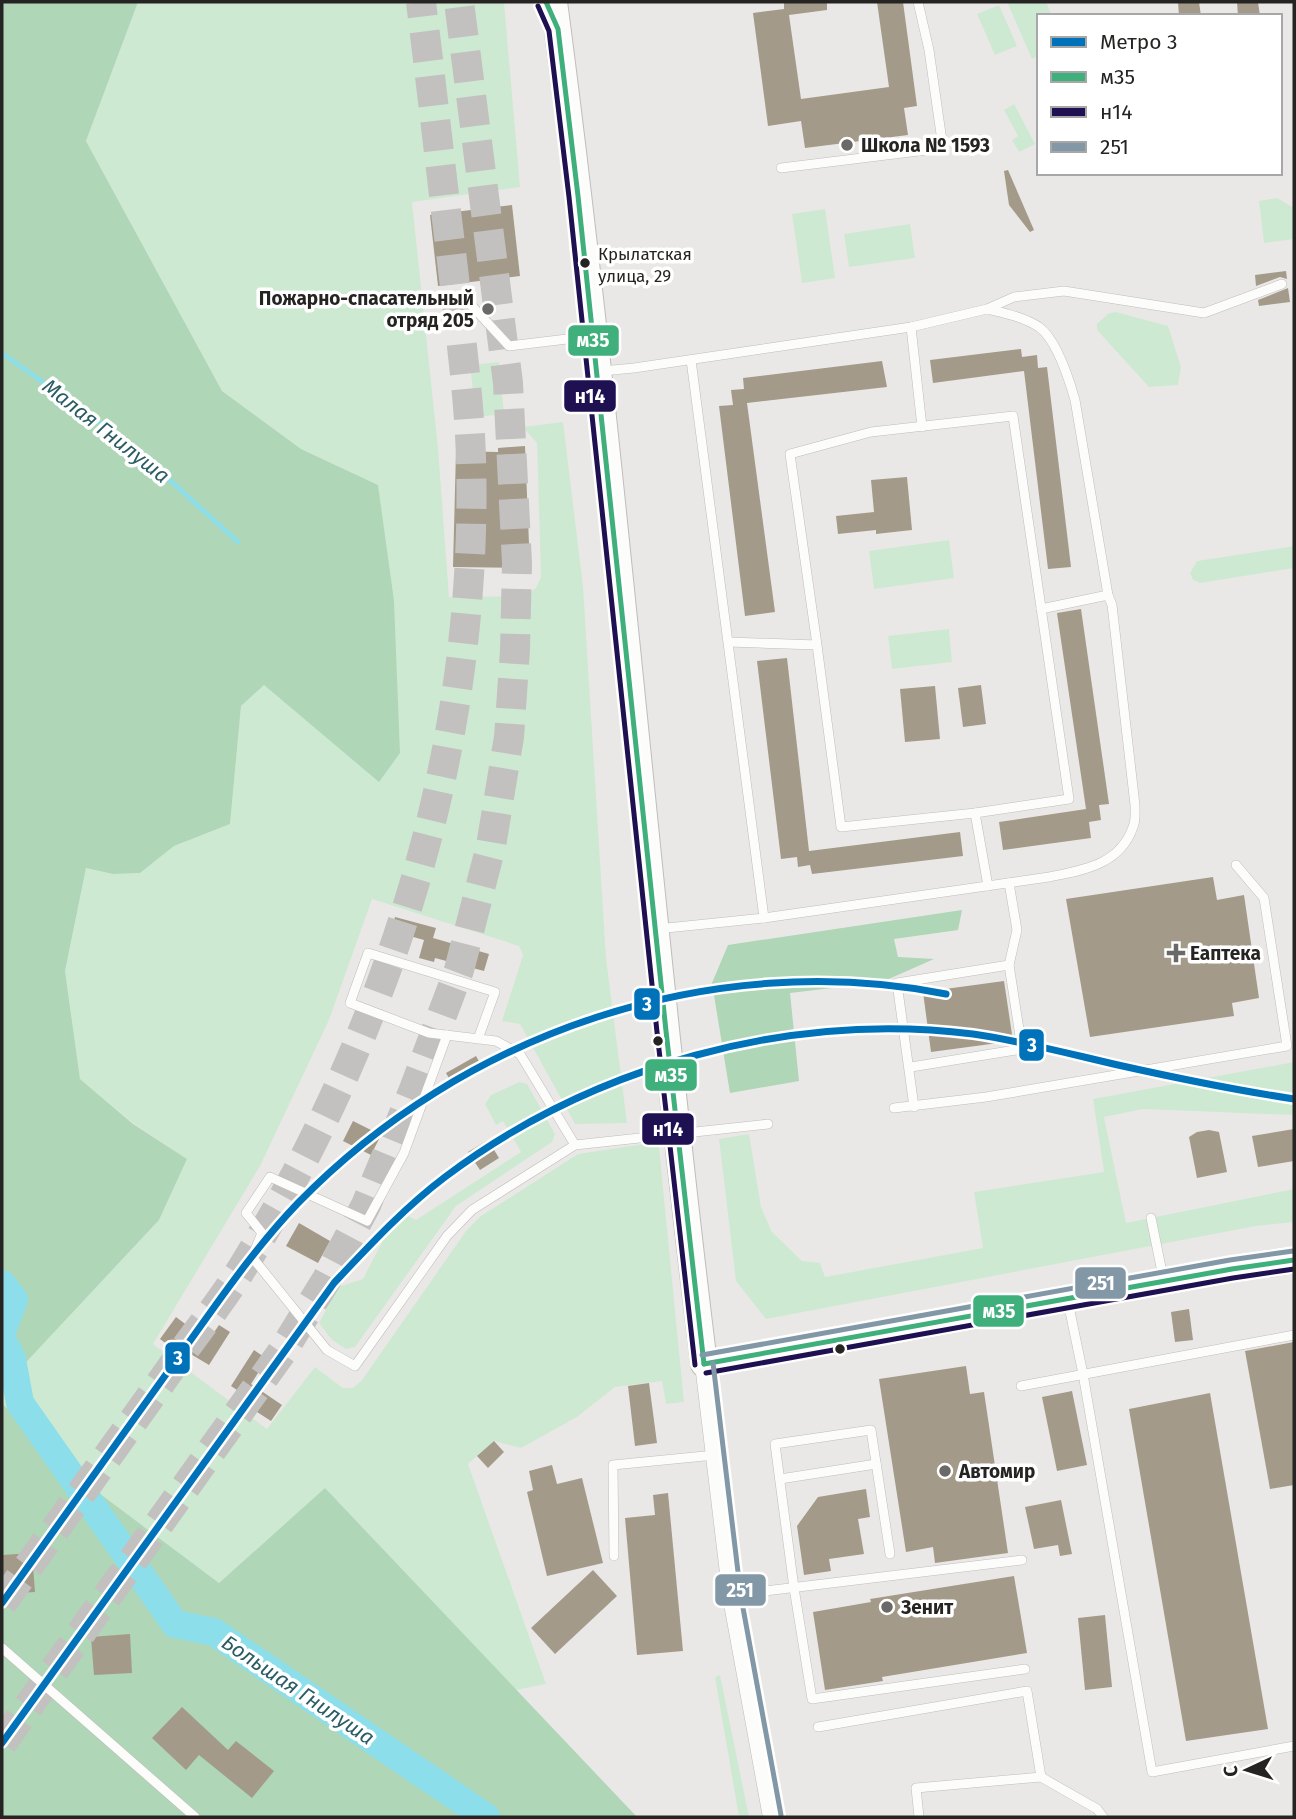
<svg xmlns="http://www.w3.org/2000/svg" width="1296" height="1819" font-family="'Fira Sans',sans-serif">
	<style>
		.green { fill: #cee9d2 }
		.forest { fill: #aed6b7 }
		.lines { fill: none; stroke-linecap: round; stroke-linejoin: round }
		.stream { stroke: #8cdeea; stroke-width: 4.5 }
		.river { stroke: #8cdeea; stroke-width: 28 }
		.building { fill: #a49a89 }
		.primary-tunnel { stroke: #c3c1bf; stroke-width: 30; stroke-dasharray: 30 15; stroke-linecap: butt }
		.lane-casing { stroke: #bfbdbc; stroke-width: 10 }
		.street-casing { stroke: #bfbdbc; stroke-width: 19 }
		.secondary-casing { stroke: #bfbdbc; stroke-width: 28 }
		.lane { stroke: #fcfcfb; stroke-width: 9 }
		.street { stroke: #fcfcfb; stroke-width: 18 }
		.secondary { stroke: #fcfcfb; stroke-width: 26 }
		.bus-1-casing { stroke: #fff; stroke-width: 10 }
		.bus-2-casing { stroke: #fff; stroke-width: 10 }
		.bus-3-casing { stroke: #fff; stroke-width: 10 }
		.bus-1 { stroke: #3fb07c; stroke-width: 5 }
		.bus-2 { stroke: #1f1051; stroke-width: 5 }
		.bus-3 { stroke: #8398a7; stroke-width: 5 }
		.metro-1-casing { stroke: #fff; stroke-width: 12 }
		.metro-1 { stroke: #0072ba; stroke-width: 7 }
		.poi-dot { fill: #6a6967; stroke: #fff; stroke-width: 2.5 }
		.bus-dot { fill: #252422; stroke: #fff; stroke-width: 2.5 }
		.labels { text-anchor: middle; stroke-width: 7; stroke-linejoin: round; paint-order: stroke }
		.bus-label { font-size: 17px; fill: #252422; stroke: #fff; text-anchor: start }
		.poi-label { font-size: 19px; font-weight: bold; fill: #252422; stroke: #fff; text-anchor: start }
		.water-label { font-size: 21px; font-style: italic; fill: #2a5d64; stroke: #fff }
		.line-badge { stroke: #fff; stroke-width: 2.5 }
		.badge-label { font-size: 19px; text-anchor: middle; font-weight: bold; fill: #fff }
	</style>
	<rect width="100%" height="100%" fill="#eae8e6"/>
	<g class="green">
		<path d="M138,2H504L520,187L412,202L438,448L449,597L525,596L536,588L541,577L537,443L523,427L563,422L583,586L606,958L627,1123L575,1124L520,1024L502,1021L523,955L519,946L372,899L329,1020L260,1166L153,1344L267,1429L315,1367L343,1388H353L362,1380L466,1231L481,1216L578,1154L651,1143L659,1147L684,1402L666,1404L662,1381L615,1387L577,1417L521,1448L494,1441L468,1464L546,1684L516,1690L325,1488L219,1583L55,1460L2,1403V1388L159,1220L187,1159L134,1124L80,1079L65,971L86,868L113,874L140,873L174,846L230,824L241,706L264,685L379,781L400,753L394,610L378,485L301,449L222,391L86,141Z"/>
		<path d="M1007,2H1046L1052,16H1039V56L1032,59Z"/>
		<path d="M999,5L1017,46L995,55L977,14Z"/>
		<path d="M1014,104L1035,144L1019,152L1012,140L1018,136L1004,110Z"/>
		<path d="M1277,198L1294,208V239L1264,243L1259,201Z"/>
		<path d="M825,209L835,278L802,283L792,214Z"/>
		<path d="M910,224L915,258L849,267L844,234Z"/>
		<path d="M1116,312L1168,326L1181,367L1178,385L1149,387L1097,330V324L1109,313Z"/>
		<path d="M499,362L504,414L476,417L470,365Z"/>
		<path d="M949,540L954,578L874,589L869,551Z"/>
		<path d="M1294,546V568L1200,583L1193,580L1190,573L1197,561Z"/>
		<path d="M949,629L952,662L892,669L888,636Z"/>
		<path d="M1294,1062V1115L1143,1109L1104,1117L1126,1223L1294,1189V1222L1256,1226L766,1319L736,1281L719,1139L749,1134L761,1207L772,1232L802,1261L820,1263L825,1277L983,1248L974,1192L1104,1172L1093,1099Z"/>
		<path d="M519,1082L527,1084L555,1134L552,1142L456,1206L355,1347L346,1349L332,1340L319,1323L338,1287L363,1279L398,1211L416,1220L521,1152L503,1121L496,1125L485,1104L491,1095Z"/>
		<path d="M720,1675L749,1817H739L715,1677Z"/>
	</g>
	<g class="forest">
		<path d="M5,2H138L86,141L222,391L301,449L378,485L394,601L400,753L379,782L264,685L241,706L230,824L174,846L140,873L113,874L86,868L65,971L80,1079L133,1124L187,1159L159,1220L2,1388V4Z"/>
		<path d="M962,910L958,930L894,939L898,957L934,959L882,982L790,993L799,1081L730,1093L712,983L728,945Z"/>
		<path d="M2,1403L55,1460L219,1583L325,1488L637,1817H2Z"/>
	</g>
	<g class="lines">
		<path class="stream" d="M2,353L131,445L238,542"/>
		<g class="river">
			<path d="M2,1284L14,1299L2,1331"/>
			<path d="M2,1339L12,1359L20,1403L175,1624L214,1632L486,1817"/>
		</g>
	</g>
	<g class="building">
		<path d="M784,2H827V10L789,15L801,99L889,87L877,2H903L917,106L904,108L908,135L805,148L801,121L768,126L753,13L784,9Z"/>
		<path d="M1178,2H1199L1201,16H1179Z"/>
		<path d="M1237,2H1258L1260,16H1238Z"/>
		<path d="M1008,170L1034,230L1030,232L1009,205L1004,171Z"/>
		<path d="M512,205L520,276L438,286L430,215Z"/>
		<path d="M1286,271L1287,279L1280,277L1256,286L1255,275Z"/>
		<path d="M1288,288L1290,302L1259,306L1258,300Z"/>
		<path d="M1021,349L1022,357L1037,355L1038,368L1047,367L1071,567L1048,569L1024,371L933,383L930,360Z"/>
		<path d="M882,361L887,387L747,403L775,612L745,616L719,406L733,405L731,390L744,389L743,378Z"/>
		<path d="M525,446L530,568L453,567L456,451L498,452V448Z"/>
		<path d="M907,477L912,530L876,534V530L838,534L836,516L874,512L871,480Z"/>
		<path d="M1081,609L1109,804L1099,805L1101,820L1089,822L1091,838L1003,850L999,822L1086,809L1057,613Z"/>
		<path d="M787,658L809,851L960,832L963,856L812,874L810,865L798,867L797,857L781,859L757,661Z"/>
		<path d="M981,685L986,724L963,727L958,688Z"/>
		<path d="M935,686L940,739L905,742L900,689Z"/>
		<path d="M1213,877L1217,900L1244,895L1259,998L1232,1003L1234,1016L1090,1037L1066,899Z"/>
		<path d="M395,917L436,928L433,938L489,954L484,971L435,958L434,962L419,958L424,940L392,931Z"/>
		<path d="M1004,981L1013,1041L931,1052L923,992Z"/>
		<path d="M476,1056L484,1070L454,1087L446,1073Z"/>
		<path d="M353,1121L381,1135L371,1155L343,1141Z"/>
		<path d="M1294,1129V1161L1258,1167L1252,1136Z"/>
		<path d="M1209,1130L1219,1132L1227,1172L1197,1178L1189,1137L1197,1132Z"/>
		<path d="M488,1140L499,1158L480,1170L468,1152Z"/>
		<path d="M299,1223L330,1241L318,1263L286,1246Z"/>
		<path d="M1189,1309L1193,1340L1175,1342L1171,1312Z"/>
		<path d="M176,1317L208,1341L219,1325L230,1332L209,1365L179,1347L176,1351L160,1339Z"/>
		<path d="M1294,1342V1485L1270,1489L1245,1351Z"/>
		<path d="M254,1350L267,1359L251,1384L282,1405L271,1421L257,1412L261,1406L231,1386Z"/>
		<path d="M966,1366L970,1394L984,1392L1008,1553L935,1563L933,1547L906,1552L879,1379Z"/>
		<path d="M649,1383L657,1443L635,1446L628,1386Z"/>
		<path d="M1072,1391L1087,1465L1057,1471L1042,1397Z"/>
		<path d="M1210,1393L1268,1729L1186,1741L1129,1409Z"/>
		<path d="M494,1441L504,1452L488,1468L477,1456Z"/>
		<path d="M552,1465L557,1484L582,1478L603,1563L547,1576L527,1492L533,1490L529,1471Z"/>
		<path d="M866,1489L870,1517L858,1519L864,1554L829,1559L831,1571L804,1575L797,1526L818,1497Z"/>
		<path d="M668,1493L683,1651L637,1655L625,1518L655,1515L653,1495Z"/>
		<path d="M1061,1500L1072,1554L1060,1556L1058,1545L1034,1549L1025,1507Z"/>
		<path d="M32,1553L35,1592L2,1594V1555Z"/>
		<path d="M593,1570L617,1596L555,1654L531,1628Z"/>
		<path d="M1014,1576L1027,1653L882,1677L883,1681L825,1690L813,1612L871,1602L870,1599Z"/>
		<path d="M1105,1615L1112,1687L1085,1690L1078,1618Z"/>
		<path d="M130,1634L132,1673L94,1675L91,1637Z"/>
		<path d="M182,1707L228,1750L236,1741L274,1771L252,1798L199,1755L186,1770L152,1738Z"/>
	</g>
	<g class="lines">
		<g class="primary-tunnel">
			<path d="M2,1603C56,1528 110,1453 164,1378C190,1340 220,1304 244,1265C392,1024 479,743 471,458C469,395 460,332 453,269C442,180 432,91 421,2"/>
			<path d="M2,1743L282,1352L327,1279L366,1205L413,1092L459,970L491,846L509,737L515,650L517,563L508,383L459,2"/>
		</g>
		<defs>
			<g id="lane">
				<path d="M781,168L943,148L929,50L918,2"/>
				<path d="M472,306L509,346L592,336"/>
				<path d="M911,327L922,427"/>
				<path d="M691,360L764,918"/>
				<path d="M602,371L634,368L911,327L987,309L1014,297L1064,291L1204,313L1282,284"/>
				<path d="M1041,609L1108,595"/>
				<path d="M729,642L817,645L841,827L975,813L1069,799L1013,416L871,432L790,454L817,645"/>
				<path d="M975,813L988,886"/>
				<path d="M657,929L764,918L1049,877C1083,870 1120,865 1133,827C1136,821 1135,812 1135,805L1112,605L1108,595L1075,400C1069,379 1057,340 1039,327C1024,317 1004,313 987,309"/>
				<path d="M447,1035L404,1153L367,1221L270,1177L246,1213L262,1233L252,1257L327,1350L355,1366L447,1236L472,1210L575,1145L768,1124"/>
				<path d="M478,1039L495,992L368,953L350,1003L429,1033L496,1041L520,1054L575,1145"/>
				<path d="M911,1067L1022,1049L1009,965L1017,930L1009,883"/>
				<path d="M914,1107L897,983L1009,965"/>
				<path d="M894,1108L986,1097L1287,1046L1264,898L1236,865"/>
				<path d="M1151,1218L1163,1277"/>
				<path d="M1068,1302L1083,1374L1152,1772L1294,1746"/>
				<path d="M1021,1386L1294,1335"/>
				<path d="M780,1479L876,1464"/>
				<path d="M890,1554L871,1430L775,1444L794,1588L812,1699L1025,1669"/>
				<path d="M614,1556L613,1465L715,1455"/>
				<path d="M732,1598L765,1591L1022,1560"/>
				<path d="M2,1648L195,1817"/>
				<path d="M818,1727L1027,1691L1041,1777"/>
				<path d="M919,1817L916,1788L1041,1777L1097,1809L1103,1817"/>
			</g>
			<path id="street" d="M704,1364L732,1598L772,1817"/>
			<path id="secondary" d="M554,2C614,455 648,911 704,1364L1232,1269L1294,1260"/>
		</defs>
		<use href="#lane" class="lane-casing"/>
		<use href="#street" class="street-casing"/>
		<use href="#secondary" class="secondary-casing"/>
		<use href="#lane" class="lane"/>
		<use href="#street" class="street"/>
		<use href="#secondary" class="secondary"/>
		<defs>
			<g id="bus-1">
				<path d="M546,2L558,29L578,196L666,1031L704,1364"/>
				<path d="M704,1364L1232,1269L1294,1260"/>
			</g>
			<g id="bus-2">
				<path d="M538,6L549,31L569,197L657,1032L695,1365"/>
				<path d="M706,1373L1233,1278L1294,1269"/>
			</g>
			<g id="bus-3">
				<path d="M702,1355L1230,1260L1293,1251"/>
				<path d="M713,1363L741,1597L781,1815"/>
			</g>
		</defs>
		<use href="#bus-1" class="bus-1-casing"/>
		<use href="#bus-2" class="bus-2-casing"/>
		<use href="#bus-3" class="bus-3-casing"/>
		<use href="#bus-1" class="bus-1"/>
		<use href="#bus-2" class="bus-2"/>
		<use href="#bus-3" class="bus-3"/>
		<defs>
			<g id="metro-1">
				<path d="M2,1603C58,1524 115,1445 172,1366C212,1311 250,1253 298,1203C463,1033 711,948 946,994"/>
				<path d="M2,1743L334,1283C369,1246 404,1208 445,1177C592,1066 790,1011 973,1034C1022,1041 1070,1054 1118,1065C1176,1078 1235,1090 1294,1099"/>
			</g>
		</defs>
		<use href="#metro-1" class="metro-1-casing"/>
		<use href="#metro-1" class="metro-1"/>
	</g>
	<g class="poi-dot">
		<circle cx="847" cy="145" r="7"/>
		<circle cx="488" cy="309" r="7"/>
		<path d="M1172.5 942.5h7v7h7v7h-7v7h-7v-7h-7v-7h7z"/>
		<circle cx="945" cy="1471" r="7"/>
		<circle cx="887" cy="1607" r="7"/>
	</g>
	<g class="bus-dot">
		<circle cx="585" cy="263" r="6"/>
		<circle cx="658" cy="1041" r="6"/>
		<circle cx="840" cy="1349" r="6"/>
	</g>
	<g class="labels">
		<g class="bus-label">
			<text x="598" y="260">Крылатская<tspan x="598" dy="22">улица, 29</tspan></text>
		</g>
		<g class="poi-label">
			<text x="861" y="152">Школа № 1593</text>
			<text x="474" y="305" text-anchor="end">Пожарно-спасательный<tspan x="474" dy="22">отряд 205</tspan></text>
			<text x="1190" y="960">Еаптека</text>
			<text x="959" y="1478">Автомир</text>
			<text x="901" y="1614">Зенит</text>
		</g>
		<g class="water-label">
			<text transform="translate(106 431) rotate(38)" y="7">Малая Гнилуша</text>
			<text transform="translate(298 1690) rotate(34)" y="7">Большая Гнилуша</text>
		</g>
	</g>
	<g class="line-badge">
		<rect x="567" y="324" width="53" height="33" rx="7" fill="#3fb07c"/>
		<rect x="563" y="379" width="54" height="34" rx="7" fill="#1f1051"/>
		<rect x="633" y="987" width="28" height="34" rx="7" fill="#0072ba"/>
		<rect x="1018" y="1028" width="27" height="34" rx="7" fill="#0072ba"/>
		<rect x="644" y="1058" width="54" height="34" rx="7" fill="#3fb07c"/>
		<rect x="641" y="1112" width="54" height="34" rx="7" fill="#1f1051"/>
		<rect x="1074" y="1266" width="53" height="34" rx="7" fill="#8398a7"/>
		<rect x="972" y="1294" width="53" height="34" rx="7" fill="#3fb07c"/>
		<rect x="164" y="1341" width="27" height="34" rx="7" fill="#0072ba"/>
		<rect x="714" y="1573" width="53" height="34" rx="7" fill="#8398a7"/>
	</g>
	<g class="badge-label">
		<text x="593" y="347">м35</text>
		<text x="590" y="403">н14</text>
		<text x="647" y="1011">3</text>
		<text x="1032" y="1052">3</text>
		<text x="671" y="1082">м35</text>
		<text x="668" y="1136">н14</text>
		<text x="1101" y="1290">251</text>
		<text x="999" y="1318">м35</text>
		<text x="178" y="1365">3</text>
		<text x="740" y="1597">251</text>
	</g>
	<rect width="1296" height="1819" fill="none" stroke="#252422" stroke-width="7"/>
	<rect x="1037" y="14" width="245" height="161" fill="#ffffff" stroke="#a8a7a7" stroke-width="2"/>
	<rect x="1051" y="37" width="35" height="10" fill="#0072ba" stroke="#a8a7a7" stroke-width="2"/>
	<text x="1100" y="49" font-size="21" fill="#252422">Метро 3</text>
	<rect x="1051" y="72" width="35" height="10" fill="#3fb07c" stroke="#a8a7a7" stroke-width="2"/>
	<text x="1100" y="84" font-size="21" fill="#252422">м35</text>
	<rect x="1051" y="107" width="35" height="10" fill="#1f1051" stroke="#a8a7a7" stroke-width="2"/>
	<text x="1100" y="119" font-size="21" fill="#252422">н14</text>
	<rect x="1051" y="142" width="35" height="10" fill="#8398a7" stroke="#a8a7a7" stroke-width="2"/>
	<text x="1100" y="154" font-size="21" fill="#252422">251</text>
	<g transform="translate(1247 1770) rotate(266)" stroke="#ffffff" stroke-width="5" paint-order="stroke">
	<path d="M0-5L12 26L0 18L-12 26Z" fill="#252422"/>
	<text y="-10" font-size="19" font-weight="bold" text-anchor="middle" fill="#252422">С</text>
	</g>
</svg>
